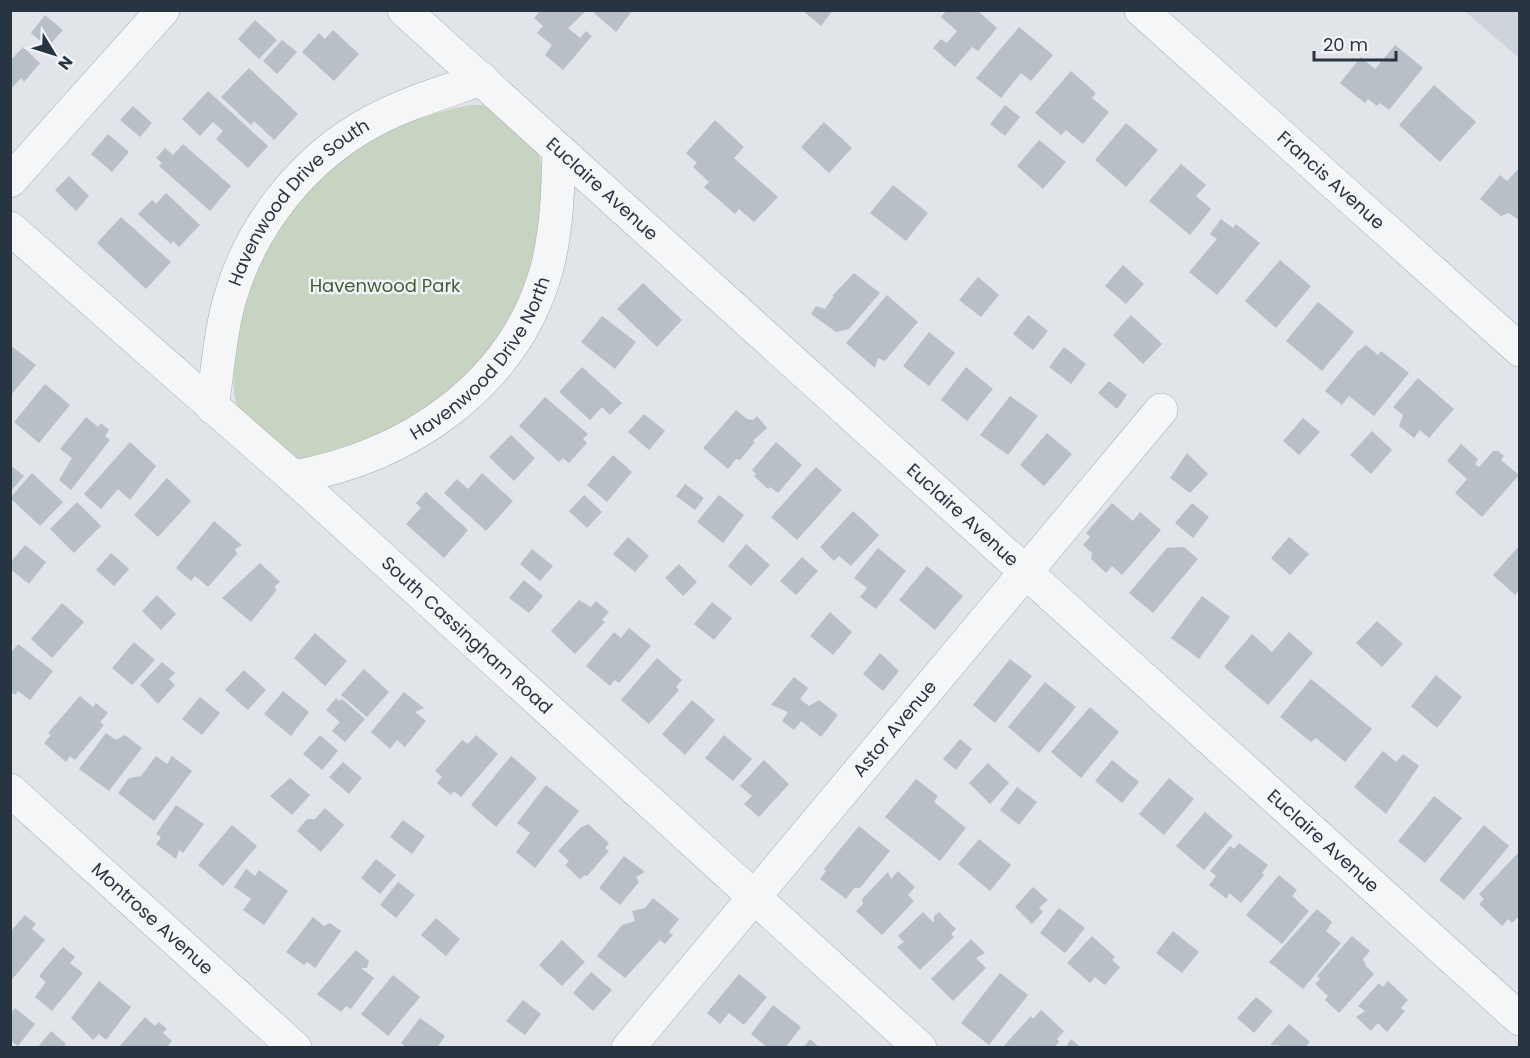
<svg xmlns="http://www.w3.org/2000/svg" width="1530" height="1058" font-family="Poppins,sans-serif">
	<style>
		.built { fill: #cfd4dc }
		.green { fill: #c8d4c2 }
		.building { fill: #b8bfc7 }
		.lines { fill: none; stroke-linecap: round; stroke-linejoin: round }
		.minor-casing { stroke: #a6acb4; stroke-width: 34 }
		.minor { stroke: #f4f6f8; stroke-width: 33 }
		.labels { text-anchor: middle; stroke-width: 5; stroke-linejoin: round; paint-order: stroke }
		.street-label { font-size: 18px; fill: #293442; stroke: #f1f4f7 }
		.park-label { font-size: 18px; fill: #405e36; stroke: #f1f4f7 }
	</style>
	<rect width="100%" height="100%" fill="#e1e5ea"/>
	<path class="built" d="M1465,11H1519V58Z"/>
	<path class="green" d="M471,105H485C496,116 532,143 538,154C546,169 541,192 540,209C537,286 492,369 425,411C414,418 401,424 389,430C360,445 327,459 294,459C280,446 249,424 240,410C229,395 235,365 237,348C247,220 349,126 471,105Z"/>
	<g class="building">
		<path d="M541,10H587L568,28L580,38L586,31L592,36L563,70L545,55L552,45L537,33L543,26L534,18Z"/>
		<path d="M596,10H633L616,32L594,13Z"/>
		<path d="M802,10H833L821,26Z"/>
		<path d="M947,10H977L997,28L978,51L972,47L955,67L933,48L941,39L947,43L957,31L941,17Z"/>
		<path d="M45,15L63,30L48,47L31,33Z"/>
		<path d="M255,20L277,40L259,59L238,39Z"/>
		<path d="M1019,27L1053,55L1031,81L1021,73L1001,98L976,78Z"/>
		<path d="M333,30L359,54L334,81L302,52L319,33L325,39Z"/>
		<path d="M282,40L297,52L277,74L263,61Z"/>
		<path d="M1395,45L1423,68L1389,110L1380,103L1377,106L1368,99L1365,103L1340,83L1361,57L1375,69Z"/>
		<path d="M23,47L40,63L24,82L21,78L10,90V61Z"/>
		<path d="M249,68L298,114L274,140L254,121L251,125L221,97Z"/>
		<path d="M1071,71L1096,93L1092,98L1109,112L1083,144L1066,130L1061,135L1035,113Z"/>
		<path d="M1434,85L1476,122L1440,162L1399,125Z"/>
		<path d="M208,91L268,146L248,168L216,139L223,131L213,122L200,136L182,119Z"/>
		<path d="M1005,105L1020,117L1005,136L990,124Z"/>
		<path d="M133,106L152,123L140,137L120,120Z"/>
		<path d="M715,120L744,147L734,158L778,197L754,222L739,209L735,214L704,187L709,182L693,167L697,163L686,153Z"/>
		<path d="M824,122L852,148L829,173L801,147Z"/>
		<path d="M1126,123L1158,150L1126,187L1095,160Z"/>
		<path d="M108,134L129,152L112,172L91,154Z"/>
		<path d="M1039,140L1066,162L1043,189L1017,166Z"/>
		<path d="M183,144L231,186L210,211L159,166L162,163L156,158L165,148L173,155Z"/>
		<path d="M1181,164L1206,185L1196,196L1211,209L1190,235L1149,201Z"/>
		<path d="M1520,167V221L1509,213L1501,216L1480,199L1500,175L1507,181Z"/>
		<path d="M69,176L89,196L76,211L55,190Z"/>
		<path d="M893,185L928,213L906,241L870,213Z"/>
		<path d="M166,193L200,225L179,247L173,241L171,244L138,214L152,200L156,204Z"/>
		<path d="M121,217L171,262L146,289L97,243Z"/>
		<path d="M1221,219L1233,228L1236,224L1260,243L1217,295L1189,272L1217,239L1210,234Z"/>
		<path d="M1280,260L1311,286L1276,328L1245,301Z"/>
		<path d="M1123,265L1144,284L1126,304L1105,286Z"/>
		<path d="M854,273L880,293L849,329L836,332L811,314L816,306L825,309L834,296H832Z"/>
		<path d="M978,277L999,295L981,317L959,300Z"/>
		<path d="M643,283L682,320L657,347L617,309Z"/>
		<path d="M887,295L918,322L885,361L878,358L875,368L846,343Z"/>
		<path d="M1318,302L1354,332L1322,371L1286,341Z"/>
		<path d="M1028,315L1048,331L1033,350L1013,334Z"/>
		<path d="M1131,315L1162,344L1143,364L1113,335Z"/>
		<path d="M602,316L636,342L615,369L581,342Z"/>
		<path d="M929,332L955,353L929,386L903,366Z"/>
		<path d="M10,345L36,365L10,396Z"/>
		<path d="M1366,345L1378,355L1381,351L1409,373L1374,416L1349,396L1342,405L1325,391L1358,351Z"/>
		<path d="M1064,347L1086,364L1071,384L1049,367Z"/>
		<path d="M582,367L622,403L610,415L602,407L590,420L559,392Z"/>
		<path d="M966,367L993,389L967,421L941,400Z"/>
		<path d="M1418,378L1454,409L1429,438L1420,430L1414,438L1399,426L1403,415L1393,407Z"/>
		<path d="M1109,381L1127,395L1117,409L1098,393Z"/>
		<path d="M45,384L70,405L39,443L14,422Z"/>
		<path d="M1010,396L1038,416L1008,455L980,435Z"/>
		<path d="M545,397L588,434L583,439L587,443L569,463L563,458L559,462L519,426Z"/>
		<path d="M736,410L747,419L753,420L757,416L767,428L753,441L755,442L740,460L736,459L728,469L703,448Z"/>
		<path d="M644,414L665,431L649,450L628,432Z"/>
		<path d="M86,417L98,427L101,423L109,430L105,436L110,440L71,490L59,480L72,458L60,449Z"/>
		<path d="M1303,418L1320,432L1299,455L1283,441Z"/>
		<path d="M1372,431L1392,450L1371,474L1350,455Z"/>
		<path d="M1047,433L1072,454L1044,486L1020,465Z"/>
		<path d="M511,435L535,458L514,481L489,457Z"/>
		<path d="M130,442L156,466L130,500L118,489L101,509L84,494Z"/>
		<path d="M776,442L802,465L778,493L770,487L768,489L754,476L756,474L752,470Z"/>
		<path d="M1461,444L1478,459L1475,464L1479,467L1493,451H1498L1504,456L1501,460L1519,475L1482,517L1455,493L1467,479L1447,461Z"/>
		<path d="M1187,453L1208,474L1190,493L1170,478Z"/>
		<path d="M613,455L632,472L607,502L587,485Z"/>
		<path d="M10,465L24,476L10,492Z"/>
		<path d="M816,467L842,490L797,540L771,517Z"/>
		<path d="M32,473L63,502L40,526L10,498Z"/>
		<path d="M482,473L513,501L486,531L444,493L457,479L468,489Z"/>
		<path d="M167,478L191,501L158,537L134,515Z"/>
		<path d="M685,484L704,498L695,510L676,496Z"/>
		<path d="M426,492L468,530L444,558L406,524L421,508L416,503Z"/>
		<path d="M584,495L602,512L587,528L569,511Z"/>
		<path d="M719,495L744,515L723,543L697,522Z"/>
		<path d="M77,502L101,526L74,553L50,529Z"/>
		<path d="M1112,503L1133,521L1140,512L1161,530L1122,575L1112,566L1106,573L1091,559L1092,553L1083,545L1090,537L1086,533Z"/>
		<path d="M1192,503L1209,517L1193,538L1175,523Z"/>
		<path d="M853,511L879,535L851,566L839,556L834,561L820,547Z"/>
		<path d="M214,521L242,545L235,549L237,554L208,587L195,576L191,581L176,568Z"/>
		<path d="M628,537L649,556L635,572L613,554Z"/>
		<path d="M1289,537L1309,554L1290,575L1271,558Z"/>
		<path d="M746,544L770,565L751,586L728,566Z"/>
		<path d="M25,545L46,562L29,584L10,569V563Z"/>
		<path d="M1520,545V589L1515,595L1493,575Z"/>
		<path d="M1184,547L1198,559L1153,613L1129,593L1167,548Z"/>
		<path d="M878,548L906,571L876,609L860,597L867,588L854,578Z"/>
		<path d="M532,549L553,566L540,581L520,564Z"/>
		<path d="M111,553L129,569L114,586L96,570Z"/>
		<path d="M802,557L818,571L796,595L780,581Z"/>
		<path d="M260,563L280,582L275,586L276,591L251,622L222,598Z"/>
		<path d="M679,564L697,582L683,596L665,578Z"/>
		<path d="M927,566L963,596L935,630L899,600Z"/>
		<path d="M524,580L543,596L529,613L509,598Z"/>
		<path d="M157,595L176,614L161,630L142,611Z"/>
		<path d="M1202,596L1230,617L1199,659L1171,638Z"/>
		<path d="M579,600L591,607L596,601L609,612L602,620L605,622L575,654L551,631Z"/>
		<path d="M712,602L732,618L714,640L694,624Z"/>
		<path d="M62,603L84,622L52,658L31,639Z"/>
		<path d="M830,612L852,632L833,655L810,636Z"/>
		<path d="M1377,621L1403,644L1382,667L1356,643Z"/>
		<path d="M629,628L651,646L619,683L615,680L610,686L586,666L614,632L621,638Z"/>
		<path d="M1289,632L1313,653L1268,705L1224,667L1252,634L1272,652Z"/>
		<path d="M315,633L347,661L325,686L294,658Z"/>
		<path d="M134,642L155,660L132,685L112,668Z"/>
		<path d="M18,644L53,671L30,700L18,691L15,695L10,691V654Z"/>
		<path d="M880,653L899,671L883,691L863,674Z"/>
		<path d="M657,658L682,680L676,687L679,690L649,724L621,700Z"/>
		<path d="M1010,659L1032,676L995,723L973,705Z"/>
		<path d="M162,662L175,673L169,679L175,685L158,704L140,685Z"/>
		<path d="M364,669L389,692L367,717L341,695Z"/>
		<path d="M244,670L266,690L248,710L225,690Z"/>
		<path d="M1436,675L1462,697L1437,728L1411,706Z"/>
		<path d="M794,677L808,688L800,699L809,706L819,700L838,715L821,737L801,721L794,730L782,721L788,712L771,705Z"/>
		<path d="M1311,679L1372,729L1345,762L1316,738L1311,742L1280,717Z"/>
		<path d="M1045,682L1076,707L1039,753L1008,727Z"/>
		<path d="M283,691L309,712L291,736L264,714Z"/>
		<path d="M404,692L424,708L415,712L426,721L405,747L397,740L390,749L371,732Z"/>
		<path d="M80,696L93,707L96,703L108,713L100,722L104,725L75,760L70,756L66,762L44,743L51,735L48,733Z"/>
		<path d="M200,697L220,713L202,735L182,719Z"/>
		<path d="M336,698L339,701L342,699L365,719L345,742L332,731L340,722L326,710Z"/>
		<path d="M692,700L715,720L685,755L662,734Z"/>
		<path d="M1090,707L1119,732L1081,778L1051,752Z"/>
		<path d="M106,733L116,740L125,735L142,748L109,791L79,769Z"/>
		<path d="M320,735L338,751L322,770L303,754Z"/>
		<path d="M476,735L498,754L461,797L454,791L451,795L437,783L442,777L435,771L462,740L468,744Z"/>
		<path d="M724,735L752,759L733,781L705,758Z"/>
		<path d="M960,739L972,749L956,770L943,759Z"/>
		<path d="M1383,751L1396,762L1403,754L1419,766L1386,814L1354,787Z"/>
		<path d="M156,756L167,764L172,756L192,771L154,821L118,793L129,778L141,776Z"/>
		<path d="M511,756L537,778L496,827L471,805Z"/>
		<path d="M764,760L789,784L759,817L744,804L752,796L740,786Z"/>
		<path d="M1112,760L1139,782L1122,803L1095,781Z"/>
		<path d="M343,762L362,778L349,794L329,777Z"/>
		<path d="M988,763L1009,783L990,804L969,783Z"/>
		<path d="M290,778L310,795L292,815L270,796Z"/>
		<path d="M1169,778L1194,799L1164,835L1139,814Z"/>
		<path d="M916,779L938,796L934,802L966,828L940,861L885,817Z"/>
		<path d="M546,785L579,811L535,868L516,852L530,833L517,823Z"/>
		<path d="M1017,787L1037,802L1019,825L1000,810Z"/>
		<path d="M1434,796L1462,818L1425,863L1398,841Z"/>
		<path d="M176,805L204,824L183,853L179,850L176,859L156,844L161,837L156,834Z"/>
		<path d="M325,808L344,825L321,852L297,831L307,819H315Z"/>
		<path d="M1205,812L1233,836L1204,870L1176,846Z"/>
		<path d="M403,820L425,836L412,854L390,837Z"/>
		<path d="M588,824L609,843L605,848L609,851L587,876L585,875L580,879L565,865L569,861L558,851L580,828Z"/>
		<path d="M232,825L257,846L223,886L198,865Z"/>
		<path d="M1484,825L1509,846L1464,900L1439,880Z"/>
		<path d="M859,826L890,851L860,888H854L846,899L820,879L826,871L824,869Z"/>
		<path d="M979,839L1011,865L990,891L958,864Z"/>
		<path d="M1239,843L1268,865L1262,873L1264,875L1241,903L1229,893L1227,899L1209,885L1216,876L1210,871L1230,846L1234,849Z"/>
		<path d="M1520,851V915L1512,923L1508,919L1502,926L1479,904L1484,899L1479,894Z"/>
		<path d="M624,856L645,872L636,877L639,882L620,905L599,888Z"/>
		<path d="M376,859L396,875L380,894L361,878Z"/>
		<path d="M246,869L255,876L259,870L288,891L264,925L243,910L251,899L234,887Z"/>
		<path d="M898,871L915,887L908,895L914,901L882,935L856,911L863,904L862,899L888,872L891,879Z"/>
		<path d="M1279,875L1297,890L1292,896L1309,911L1282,944L1246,915Z"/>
		<path d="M398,882L415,895L396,918L380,905Z"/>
		<path d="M1033,887L1048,900L1039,908L1043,912L1032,924L1015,907Z"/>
		<path d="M653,898L679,919L669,932L673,935L665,944L660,940L625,978L597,956L622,925L635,921L632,911L645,908Z"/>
		<path d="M1059,908L1085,928L1065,953L1040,933Z"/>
		<path d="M1317,909L1332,922L1326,931L1341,943L1303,989L1269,962Z"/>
		<path d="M923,912L934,923V916L939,912L956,929L951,934L954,937L920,970L897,947L904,942L898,936Z"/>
		<path d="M25,915L36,924L32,929L45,940L10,982V932Z"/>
		<path d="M313,917L324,926L330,923L341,931L315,968L307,962L304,965L286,952Z"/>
		<path d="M436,918L460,939L446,956L421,935Z"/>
		<path d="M1173,931L1199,952L1182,973L1156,953Z"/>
		<path d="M1092,936L1115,957L1112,960L1120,967L1105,985L1095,977L1090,983L1067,963Z"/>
		<path d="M1352,936L1370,951L1363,959L1366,966L1374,974L1339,1013L1325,1000L1328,996L1315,984L1320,979L1317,976Z"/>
		<path d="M971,939L985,953L976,958L986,968L953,1001L931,979Z"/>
		<path d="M562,940L585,962L562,986L539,965Z"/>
		<path d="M63,947L75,957L70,963L83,973L52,1011L35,997L46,982L39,976Z"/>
		<path d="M356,950L369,961L367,968H361L374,978L351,1009L346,1006L341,1012L317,994Z"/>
		<path d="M591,972L612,990L593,1011L573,993Z"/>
		<path d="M1000,973L1028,995L989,1045L961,1023Z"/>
		<path d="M739,974L767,997L744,1025L729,1013L720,1024L707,1013Z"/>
		<path d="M393,975L420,997L388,1036L361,1014Z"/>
		<path d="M99,981L131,1007L106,1040L99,1034L93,1040L71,1018Z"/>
		<path d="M1388,981L1408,1000L1401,1008L1405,1011L1387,1032L1378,1023L1371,1031L1356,1017L1365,1011L1358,1006L1379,983L1383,987Z"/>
		<path d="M1256,997L1273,1011L1254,1033L1237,1018Z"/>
		<path d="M523,1000L541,1014L525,1035L506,1021Z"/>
		<path d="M773,1005L801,1027L785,1048H768L751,1034Z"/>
		<path d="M15,1008L35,1024L18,1046L10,1040V1014Z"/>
		<path d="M1041,1010L1064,1031L1057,1039L1059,1042L1054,1048H1002L1031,1016L1033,1019Z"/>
		<path d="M145,1017L155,1026L159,1022L167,1029L163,1033L172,1041L166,1048H118Z"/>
		<path d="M420,1018L445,1036L437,1048H407L401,1043Z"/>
		<path d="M1289,1024L1310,1042L1305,1048L1270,1045Z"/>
		<path d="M51,1031L66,1044L63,1048H37Z"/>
		<path d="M810,1039L820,1048H803Z"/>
		<path d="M1071,1039L1082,1048H1065Z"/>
	</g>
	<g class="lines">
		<defs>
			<g id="minor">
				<path id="s1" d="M404,10L1520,1019"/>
				<path id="s2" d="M1141,10L1520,350"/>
				<path d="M10,181L163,10"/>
				<path id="s3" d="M10,228L293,477L920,1048"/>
				<path id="s4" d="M212,407C218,370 220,331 231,295C253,222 305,158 371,122C406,103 445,92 482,79"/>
				<path id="s5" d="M293,477C407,458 515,385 547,268C557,229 558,189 559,150"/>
				<path id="s6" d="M10,790L295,1048"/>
				<path id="s7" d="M628,1048L1161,410"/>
			</g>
		</defs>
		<use href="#minor" class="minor-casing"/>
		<use href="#minor" class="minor"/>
	</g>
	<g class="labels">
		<g class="street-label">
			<text dy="6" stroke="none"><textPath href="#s2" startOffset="255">Francis Avenue</textPath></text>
			<text dy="6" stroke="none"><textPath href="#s1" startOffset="267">Euclaire Avenue</textPath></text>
			<text dy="6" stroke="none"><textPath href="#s4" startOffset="231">Havenwood Drive South</textPath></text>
			<text dy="6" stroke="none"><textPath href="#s5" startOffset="232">Havenwood Drive North</textPath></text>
			<text dy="6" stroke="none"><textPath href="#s1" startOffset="753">Euclaire Avenue</textPath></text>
			<text dy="6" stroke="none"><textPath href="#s3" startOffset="612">South Cassingham Road</textPath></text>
			<text dy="6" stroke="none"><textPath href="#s7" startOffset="416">Astor Avenue</textPath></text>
			<text dy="6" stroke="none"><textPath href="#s1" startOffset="1239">Euclaire Avenue</textPath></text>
			<text dy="6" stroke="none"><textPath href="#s6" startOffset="192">Montrose Avenue</textPath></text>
		</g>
		<g class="park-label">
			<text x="385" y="292">Havenwood Park</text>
		</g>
	</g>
	<rect width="1530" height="1058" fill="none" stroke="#293442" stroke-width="24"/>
	<g transform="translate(54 54) rotate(128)" stroke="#f1f4f7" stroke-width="4.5" paint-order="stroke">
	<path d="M0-4.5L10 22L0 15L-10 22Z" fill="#293442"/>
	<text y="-9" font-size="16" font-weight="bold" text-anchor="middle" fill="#293442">N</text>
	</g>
	<path d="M1314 51v9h82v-9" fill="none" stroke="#293442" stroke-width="3"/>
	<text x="1323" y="51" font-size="18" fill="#293442" stroke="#f1f4f7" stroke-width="4.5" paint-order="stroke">20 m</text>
</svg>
